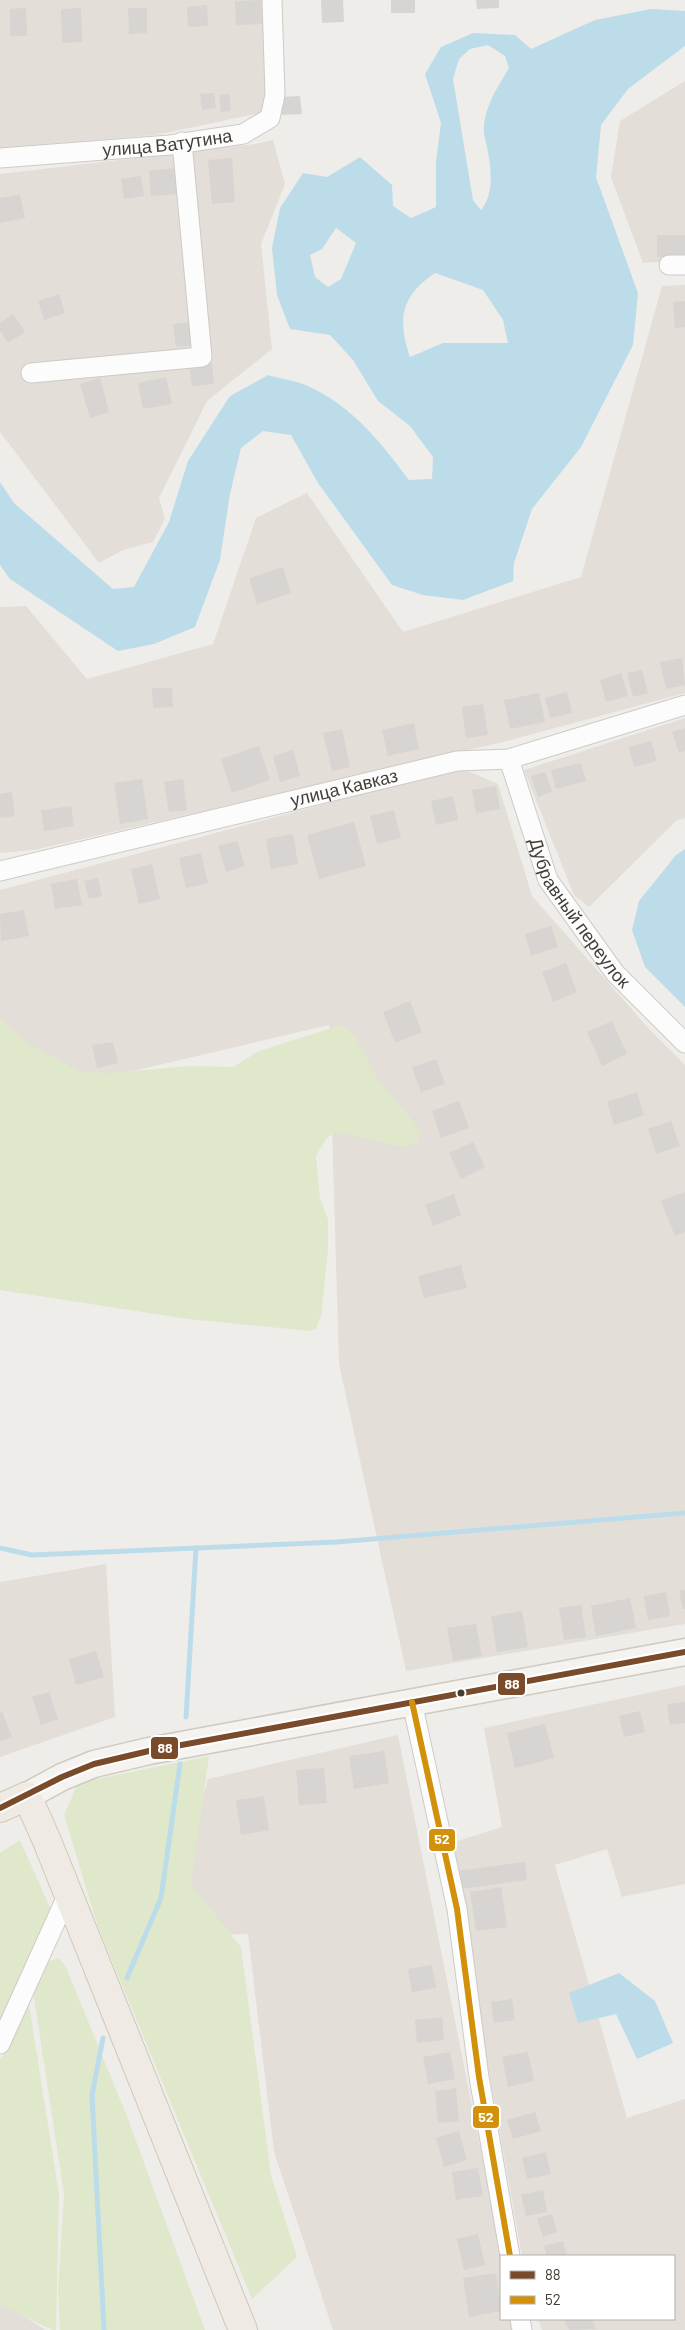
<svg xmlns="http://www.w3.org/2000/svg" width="685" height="2330" font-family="Barlow,sans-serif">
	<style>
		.residential { fill: #e3ded7 }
		.green { fill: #dfe8cb }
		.water { fill: #bddcea; fill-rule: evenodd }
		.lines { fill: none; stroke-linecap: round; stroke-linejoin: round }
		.stream { stroke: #bddcea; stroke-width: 5 }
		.building { fill: #d7d4d1 }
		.street-casing { stroke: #cdcac7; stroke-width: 21 }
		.secondary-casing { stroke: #cec9c1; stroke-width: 29 }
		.primary-casing { stroke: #d0c7b8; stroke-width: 30 }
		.street { stroke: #fdfcfc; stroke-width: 19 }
		.secondary { stroke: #f5f3ef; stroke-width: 26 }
		.primary { stroke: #efebe4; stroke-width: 28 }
		.bus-1-casing { stroke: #fff; stroke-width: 10 }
		.bus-2-casing { stroke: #fff; stroke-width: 10 }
		.bus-1 { stroke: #7a4b2a; stroke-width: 6 }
		.bus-2 { stroke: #d3910b; stroke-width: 6 }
		.bus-dot { fill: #443d36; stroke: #fff; stroke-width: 2 }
		.labels { text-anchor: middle; stroke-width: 4; stroke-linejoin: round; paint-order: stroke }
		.street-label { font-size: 18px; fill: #443d36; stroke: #fff }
		.line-badge { stroke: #fff; stroke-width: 2 }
		.badge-label { font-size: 14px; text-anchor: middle; font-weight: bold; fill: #fff }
	</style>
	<rect width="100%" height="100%" fill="#efedea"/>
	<g class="residential">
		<path d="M0,0H264L266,90L264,112L156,135L0,148Z"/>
		<path d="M685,81V260L643,263L611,177L620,121Z"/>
		<path d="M273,140L285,184L261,244L272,349L207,401L159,498L165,519L153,542L123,550L99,563L0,432V174L255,144Z"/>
		<path d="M685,285V693L503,742L34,850L0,853V607L26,606L87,679L213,644L256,518L307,493L403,632L581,577L662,286Z"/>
		<path d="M685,718V818L677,820L589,907L574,895L524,770Z"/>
		<path d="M461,768L498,784L532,896L651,1031L685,1065V1624L406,1671L339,1364L329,1025L69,1086L0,1037V890Z"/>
		<path d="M106,1564L115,1717L0,1757V1582Z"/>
		<path d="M685,1685V1884L622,1897L607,1849L555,1865L627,2118L685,2099V2330H542L538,2319H674V2256H522L448,1844L502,1827L484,1728Z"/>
		<path d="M398,1735L502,2256L501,2319H514L516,2330H333L274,2152L248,1934L163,1937L208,1779Z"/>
		<path d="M0,2300L45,2330H0Z"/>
	</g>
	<g class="green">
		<path d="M0,1018L24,1041L79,1071L111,1073L190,1066L233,1067L259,1051L341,1025L354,1035L379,1081L420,1129L418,1141L403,1147L335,1132L326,1139L316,1156L320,1199L328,1219V1250L321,1316L316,1329L309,1331L188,1319L0,1290Z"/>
		<path d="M209,1756L191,1885L241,1947L271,2175L297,2257L252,2299L98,1927L64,1815L78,1783Z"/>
		<path d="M20,1840L51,1910L0,2020V1853Z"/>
		<path d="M59,1958L66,1967L128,2119L205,2330H60L58,2290L64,2194L33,1991L47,1962Z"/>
		<path d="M29,2005L59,2194L56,2330H52L0,2304V2060Z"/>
	</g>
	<g class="water">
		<path d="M651,9L685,11V46L628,89L601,125L596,177L638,293L633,345L581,447L532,509L514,563L513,581L463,600L423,595L392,585L318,483L291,435L263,431L241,448L230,494L220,560L195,627L154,644L118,651L10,579L0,565V482L14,503L113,589L134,587L169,522L188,461L230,396L268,375C282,379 299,381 312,388C354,408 382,444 409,480L432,479L433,457L410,426L378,401L353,360L330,335L290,329L277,295L272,248L280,208L303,173L327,177L360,157L392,185L393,206L411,218L436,207V161L441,123L425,74L441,47L473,33L515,35L531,49L595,20ZM488,45L505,56L509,68C498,87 485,105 484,128C483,134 486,141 487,147C491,168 495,193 481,210L473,200L453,79L459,59L470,49ZM336,228L356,243L341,279L328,287L315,277L310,255L322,249ZM435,273L483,290L503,320L508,343H443L410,357C397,319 401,296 435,273Z"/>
		<path d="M685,849V1007L645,967L632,930L639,901L676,855Z"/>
		<path d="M619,1973L655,2001L673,2043L637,2059L616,2014L578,2023L569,1993Z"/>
	</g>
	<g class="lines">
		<g class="stream">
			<path d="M0,1548L32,1555L337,1542L685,1513"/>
			<path d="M186,1717L196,1548"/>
			<path d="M127,1978L161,1898L180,1764"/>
			<path d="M103,2038L92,2095L104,2330"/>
		</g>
	</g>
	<g class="building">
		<path d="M261,0L262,24L236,25L235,1Z"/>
		<path d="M321,0H343L344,22L322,23Z"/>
		<rect x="391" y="0" width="24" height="13"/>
		<path d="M476,0H499V8L477,9Z"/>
		<path d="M207,5L208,26L188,27L187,7Z"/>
		<path d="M26,8L27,36H10V9Z"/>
		<path d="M81,8L82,42L62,43L61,9Z"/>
		<path d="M128,8H147V33L129,34Z"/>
		<path d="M214,93L216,108L202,110L200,94Z"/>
		<path d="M229,94L231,111L221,112L219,95Z"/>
		<path d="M300,96L302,114L282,115L281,97Z"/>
		<path d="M232,158L235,202L212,204L208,160Z"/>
		<path d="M175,168L177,194L151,196L149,171Z"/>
		<path d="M141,176L144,196L124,199L121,179Z"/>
		<path d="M20,195L25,218L0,223V198Z"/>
		<rect x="657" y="235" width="28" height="22"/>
		<path d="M59,294L65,313L44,320L38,301Z"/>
		<path d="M685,301V327L675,328L673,302Z"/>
		<path d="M13,314L25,332L8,343L0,330V323Z"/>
		<path d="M193,322L196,345L176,347L173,324Z"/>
		<path d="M212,363L214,384L192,386L189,365Z"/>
		<path d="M166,377L172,404L143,409L138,383Z"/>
		<path d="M100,378L109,412L90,418L80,384Z"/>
		<path d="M283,567L291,593L257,604L249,578Z"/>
		<path d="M682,658L685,685L666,689L660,662Z"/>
		<path d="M642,670L648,693L633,697L627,673Z"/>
		<path d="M621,673L628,696L606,702L600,680Z"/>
		<path d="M152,688H172L173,707L153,708Z"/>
		<path d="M567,692L572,713L550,718L545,698Z"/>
		<path d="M539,693L545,722L510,729L504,700Z"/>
		<path d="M483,704L488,735L466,738L462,707Z"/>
		<path d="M414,723L419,749L388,756L382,730Z"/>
		<path d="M685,728V751L679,753L672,732Z"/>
		<path d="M342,729L350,767L332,771L323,733Z"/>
		<path d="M651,741L657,761L634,767L629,747Z"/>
		<path d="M259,746L270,780L232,793L221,759Z"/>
		<path d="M293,750L300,776L280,782L273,756Z"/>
		<path d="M581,763L586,781L556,789L551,770Z"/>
		<path d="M545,772L552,792L538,797L531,776Z"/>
		<path d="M142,779L148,819L120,824L114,783Z"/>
		<path d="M183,779L187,810L169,812L164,782Z"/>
		<path d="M496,786L500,809L476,813L472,790Z"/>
		<path d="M12,792L15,816L0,818V794Z"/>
		<path d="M453,796L458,820L436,825L431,801Z"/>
		<path d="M71,806L74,826L44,831L41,810Z"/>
		<path d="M394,810L401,838L377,844L370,816Z"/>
		<path d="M354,822L366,866L319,879L307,835Z"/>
		<path d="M293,834L298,864L271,869L266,839Z"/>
		<path d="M237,841L245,866L226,872L218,846Z"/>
		<path d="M201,853L208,883L186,888L179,858Z"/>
		<path d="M152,864L160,899L139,904L131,869Z"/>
		<path d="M98,878L102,896L89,899L84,881Z"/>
		<path d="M77,879L82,905L55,909L51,884Z"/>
		<path d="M24,910L29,936L1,941L0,914Z"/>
		<path d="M551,926L558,947L531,956L525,934Z"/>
		<path d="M566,963L577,992L553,1002L542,972Z"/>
		<path d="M410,1001L422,1032L395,1043L383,1012Z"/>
		<path d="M612,1021L627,1054L602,1066L587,1032Z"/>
		<path d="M113,1042L118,1063L97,1068L92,1045Z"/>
		<path d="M436,1059L445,1084L421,1092L412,1067Z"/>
		<path d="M637,1092L644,1115L614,1125L607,1102Z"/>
		<path d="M459,1101L469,1128L441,1138L432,1111Z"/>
		<path d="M671,1121L680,1146L656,1154L648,1129Z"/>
		<path d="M473,1142L485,1167L461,1179L449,1153Z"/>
		<path d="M685,1192V1232L675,1236L661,1201Z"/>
		<path d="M454,1194L461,1215L433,1226L425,1205Z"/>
		<path d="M461,1265L467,1288L424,1298L418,1276Z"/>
		<path d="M685,1590V1609H683L679,1591Z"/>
		<path d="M666,1592L670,1616L648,1620L644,1596Z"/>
		<path d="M630,1598L636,1628L596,1636L591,1606Z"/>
		<path d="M581,1605L586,1637L564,1640L559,1608Z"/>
		<path d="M522,1611L528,1647L497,1652L491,1616Z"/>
		<path d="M476,1624L482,1656L453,1661L447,1628Z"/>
		<path d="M96,1651L104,1677L76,1685L69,1659Z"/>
		<path d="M49,1692L58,1719L41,1725L32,1697Z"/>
		<path d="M685,1702V1723L670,1725L667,1704Z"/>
		<path d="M640,1711L645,1732L624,1737L619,1716Z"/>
		<path d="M2,1712L12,1737L0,1742V1713Z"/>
		<path d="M545,1724L554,1758L515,1768L507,1733Z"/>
		<path d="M384,1751L389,1783L354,1789L349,1756Z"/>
		<path d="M324,1768L327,1803L299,1805L296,1770Z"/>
		<path d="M264,1796L269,1830L241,1835L236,1800Z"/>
		<path d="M525,1862L527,1880L460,1889L457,1871Z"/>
		<path d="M501,1887L507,1927L476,1931L470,1892Z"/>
		<path d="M432,1965L436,1988L412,1992L408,1969Z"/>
		<path d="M512,1999L515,2020L494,2023L491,2002Z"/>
		<path d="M442,2017L444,2040L417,2043L415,2020Z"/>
		<path d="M450,2052L455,2079L428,2084L423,2057Z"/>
		<path d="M528,2052L534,2081L508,2087L502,2057Z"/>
		<path d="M456,2088L459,2121L438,2123L435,2091Z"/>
		<path d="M535,2112L541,2131L513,2139L507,2120Z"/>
		<path d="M459,2131L467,2160L444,2167L436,2138Z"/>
		<path d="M546,2152L551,2174L527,2179L522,2158Z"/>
		<path d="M478,2168L483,2196L456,2200L452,2172Z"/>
		<path d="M543,2190L547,2212L526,2216L521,2195Z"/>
		<path d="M552,2214L557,2232L543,2237L537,2218Z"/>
		<path d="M478,2234L485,2265L464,2270L457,2239Z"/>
		<path d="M563,2241L567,2256H547L544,2246Z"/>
		<path d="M496,2273L501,2311L469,2317L463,2278Z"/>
		<path d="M564,2319H592L596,2329L569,2330Z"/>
	</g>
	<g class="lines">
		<defs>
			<g id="street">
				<path id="s1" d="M0,158L170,145L243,134L270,118L275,95L272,0"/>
				<path d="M669,265H685"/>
				<path d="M31,373L202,357L182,142"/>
				<path id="s2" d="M509,759L548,880L615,973L685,1043"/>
				<path id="s3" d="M0,871L457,761L509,759L685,705"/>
				<path d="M412,1702L457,1909L479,2077L510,2256"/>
				<path d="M0,2044L68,1894"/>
				<path d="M520,2319L522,2330"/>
			</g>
			<path id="secondary" d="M27,1796L62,1777L94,1764L149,1751L685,1652"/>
			<path id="primary" d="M0,1808L27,1796L47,1841L243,2330"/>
		</defs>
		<use href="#street" class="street-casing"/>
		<use href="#secondary" class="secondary-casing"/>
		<use href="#primary" class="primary-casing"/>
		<use href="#street" class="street"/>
		<use href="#secondary" class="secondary"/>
		<use href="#primary" class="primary"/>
		<defs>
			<path id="bus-1" d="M0,1808L62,1777L94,1764L149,1751L685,1652"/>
			<path id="bus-2" d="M412,1702L457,1909L479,2077L510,2256"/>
		</defs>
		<use href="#bus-1" class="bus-1-casing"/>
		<use href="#bus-2" class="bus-2-casing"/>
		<use href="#bus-1" class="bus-1"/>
		<use href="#bus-2" class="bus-2"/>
	</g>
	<circle class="bus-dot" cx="461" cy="1693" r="4.5"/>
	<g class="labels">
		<g class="street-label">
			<text dy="6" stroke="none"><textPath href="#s1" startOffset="168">улица Ватутина</textPath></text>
			<text dy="6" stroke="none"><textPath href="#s3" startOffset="354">улица Кавказ</textPath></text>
			<text dy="6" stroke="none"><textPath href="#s2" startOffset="171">Дубравный переулок</textPath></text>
		</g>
	</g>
	<g class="line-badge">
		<rect x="497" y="1672" width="29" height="24" rx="5" fill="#7a4b2a"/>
		<rect x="150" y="1736" width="29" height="24" rx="5" fill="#7a4b2a"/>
		<rect x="428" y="1828" width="28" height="24" rx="5" fill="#d3910b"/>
		<rect x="472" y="2105" width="28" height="24" rx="5" fill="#d3910b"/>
	</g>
	<g class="badge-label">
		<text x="512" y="1689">88</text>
		<text x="165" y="1753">88</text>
		<text x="442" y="1844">52</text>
		<text x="486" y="2122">52</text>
	</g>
	<rect x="500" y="2255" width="175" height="65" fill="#ffffff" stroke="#b4b1af"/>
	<rect x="510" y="2271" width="25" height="8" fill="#7a4b2a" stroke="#b4b1af"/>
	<text x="545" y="2280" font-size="15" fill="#443d36">88</text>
	<rect x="510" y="2296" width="25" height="8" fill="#d3910b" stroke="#b4b1af"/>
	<text x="545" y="2305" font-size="15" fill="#443d36">52</text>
</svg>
